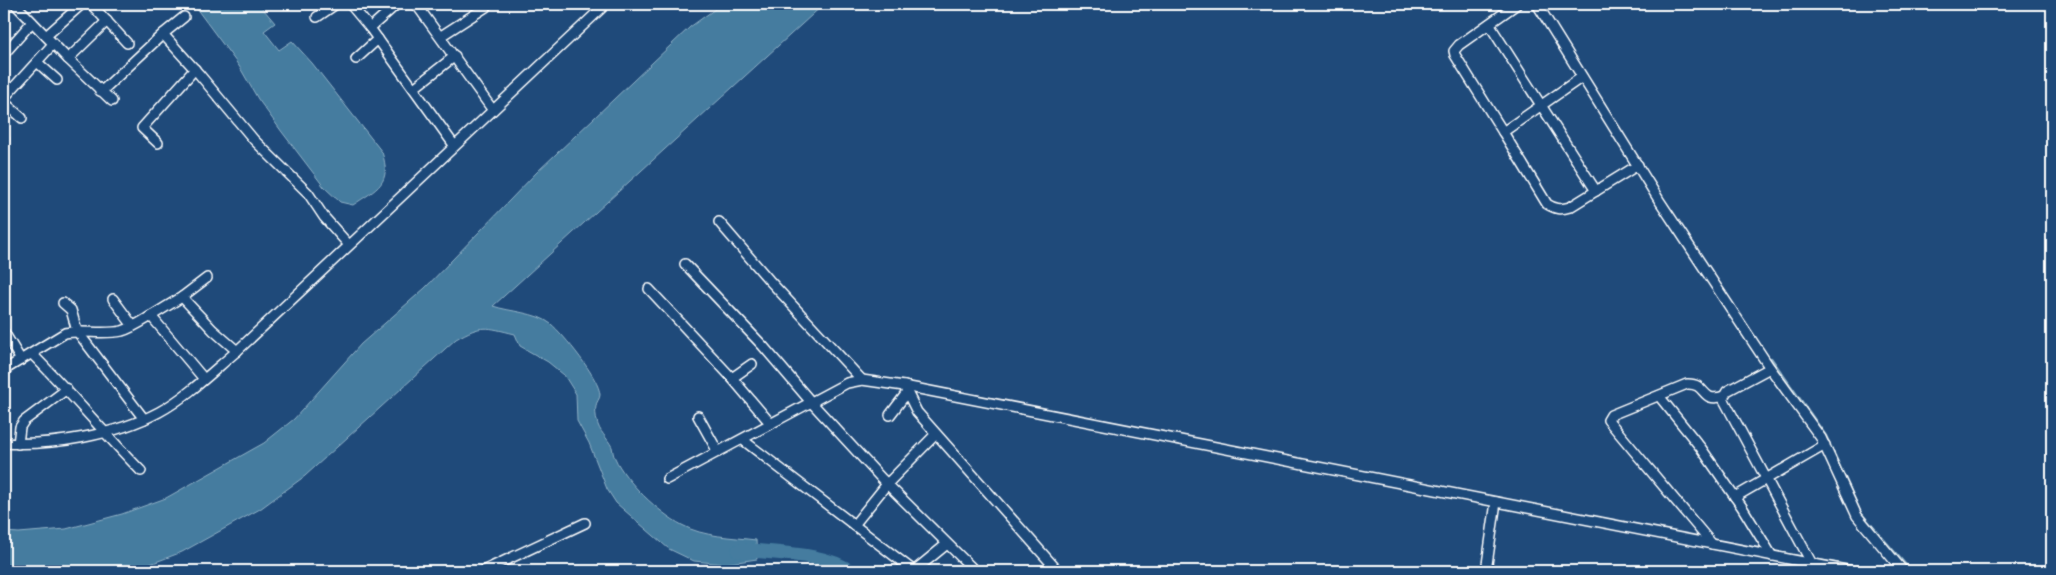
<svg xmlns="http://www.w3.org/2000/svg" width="2056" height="575" font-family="'Shantell Sans',sans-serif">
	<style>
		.water { fill: #447c9f; stroke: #8fb0c5 }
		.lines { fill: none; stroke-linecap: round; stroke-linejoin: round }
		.stream { stroke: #8fb0c5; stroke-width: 2.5 }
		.river { stroke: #447c9f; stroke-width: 14 }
		.minor-casing { stroke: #fff; stroke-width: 12 }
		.minor { stroke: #1f4a7a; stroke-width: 9 }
	</style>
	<rect width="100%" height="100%" fill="#1f4a7a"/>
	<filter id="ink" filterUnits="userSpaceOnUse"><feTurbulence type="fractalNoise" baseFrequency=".02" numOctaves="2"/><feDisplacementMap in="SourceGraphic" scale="10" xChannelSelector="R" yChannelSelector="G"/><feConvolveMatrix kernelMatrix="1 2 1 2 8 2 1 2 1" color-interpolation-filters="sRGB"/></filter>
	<g filter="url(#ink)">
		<g class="water">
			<path d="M193,4H259L275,23L264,31L279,50L292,41L312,63L382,152C392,184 378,188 353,205L340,202L324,187L282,132L258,99L239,66Z"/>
			<path d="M722,4H824L493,306C510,312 536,312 551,324C563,334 600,379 600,395C600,399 596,402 596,406C595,410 596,417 597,421C599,432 607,437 612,447C613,451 613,455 615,458C625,481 659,513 682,525C703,537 733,537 756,540L757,559L724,564L694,561L669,549L616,503L607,489L589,443L577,421L576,394L564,375L548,362L520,346L515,334C486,327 482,324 456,339L305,476L260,509L182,552L132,571H4V532L19,533L66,529L122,514L166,498L264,443L294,419L361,344L425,288L537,172L690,27Z"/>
		</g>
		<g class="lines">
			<g class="stream">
				<path d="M1771,358L1826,436L1861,513L1911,571"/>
				<path d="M1781,553L1805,557"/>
				<path d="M1813,559L1880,571"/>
			</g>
			<path class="river" d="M738,551L749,550C780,554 824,553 850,571"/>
			<defs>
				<g id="minor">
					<path d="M15,4L68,59L112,101"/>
					<path d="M91,4L127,43"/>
					<path d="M350,4L370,28L454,145"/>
					<path d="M416,4L492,109"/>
					<path d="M1517,4L1459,45L1454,51L1455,55L1503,132L1582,77"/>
					<path d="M1537,4L1659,200L1770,368L1821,438L1857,516L1903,571"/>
					<path d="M317,17L336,4"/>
					<path d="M1489,24L1596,191"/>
					<path d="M370,28L397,4"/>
					<path d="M163,34L184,17"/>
					<path d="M46,36L82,4"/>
					<path d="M441,36L486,7"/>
					<path d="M4,54L32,22"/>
					<path d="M68,59L107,21"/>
					<path d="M356,59L378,39"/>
					<path d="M37,62L57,80"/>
					<path d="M414,88L455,56"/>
					<path d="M100,91L104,89L163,34L199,74L254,140L308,193L324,217L349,245"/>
					<path d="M4,98L53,44"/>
					<path d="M4,102L22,118"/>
					<path d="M1503,132L1547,204C1555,209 1560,210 1570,207L1638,165"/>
					<path d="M4,139V140"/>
					<path d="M158,143L142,128L195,69"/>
					<path d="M719,222L769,280L862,380"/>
					<path d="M685,264L763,346L811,402L882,479L975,571"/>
					<path d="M649,289L732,378L771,424"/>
					<path d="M182,297L213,330L237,351"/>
					<path d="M113,299L133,326"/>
					<path d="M63,303L71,310L77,331L144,419"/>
					<path d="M151,316L182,297L207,278"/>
					<path d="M4,332L21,360"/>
					<path d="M32,354C70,392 104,433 141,471"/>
					<path d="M1770,368L1727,391L1724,396V400L1812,564"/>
					<path d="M4,370L65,333C84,330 103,335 122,331C132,328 141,322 151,316L204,379"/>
					<path d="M732,378L752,364"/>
					<path d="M904,386L917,412L1058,571"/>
					<path d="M1659,396L1701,448L1742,507L1772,556"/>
					<path d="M890,415L906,394"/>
					<path d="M698,416L718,452"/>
					<path d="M743,440L914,571L947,544"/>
					<path d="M4,443C52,446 116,435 159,412C188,396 212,372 237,351L606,4"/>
					<path d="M18,444L20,427L24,421L67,389"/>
					<path d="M667,479L847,383L862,380L904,386L1850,571"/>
					<path d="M1735,497L1825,445"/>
					<path d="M854,525L887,484L936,434"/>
					<path d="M1712,544L1608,420L1611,415L1687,384C1708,383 1700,404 1724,396"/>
					<path d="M483,571L585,523"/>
					<path d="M1486,571L1496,502"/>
				</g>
			</defs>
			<use href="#minor" class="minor-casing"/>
			<use href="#minor" class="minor"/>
		</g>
	</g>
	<rect width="2056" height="575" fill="none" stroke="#1f4a7a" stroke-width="20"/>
	<rect x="10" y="10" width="2036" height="555" fill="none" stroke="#fff" stroke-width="2" filter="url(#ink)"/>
</svg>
